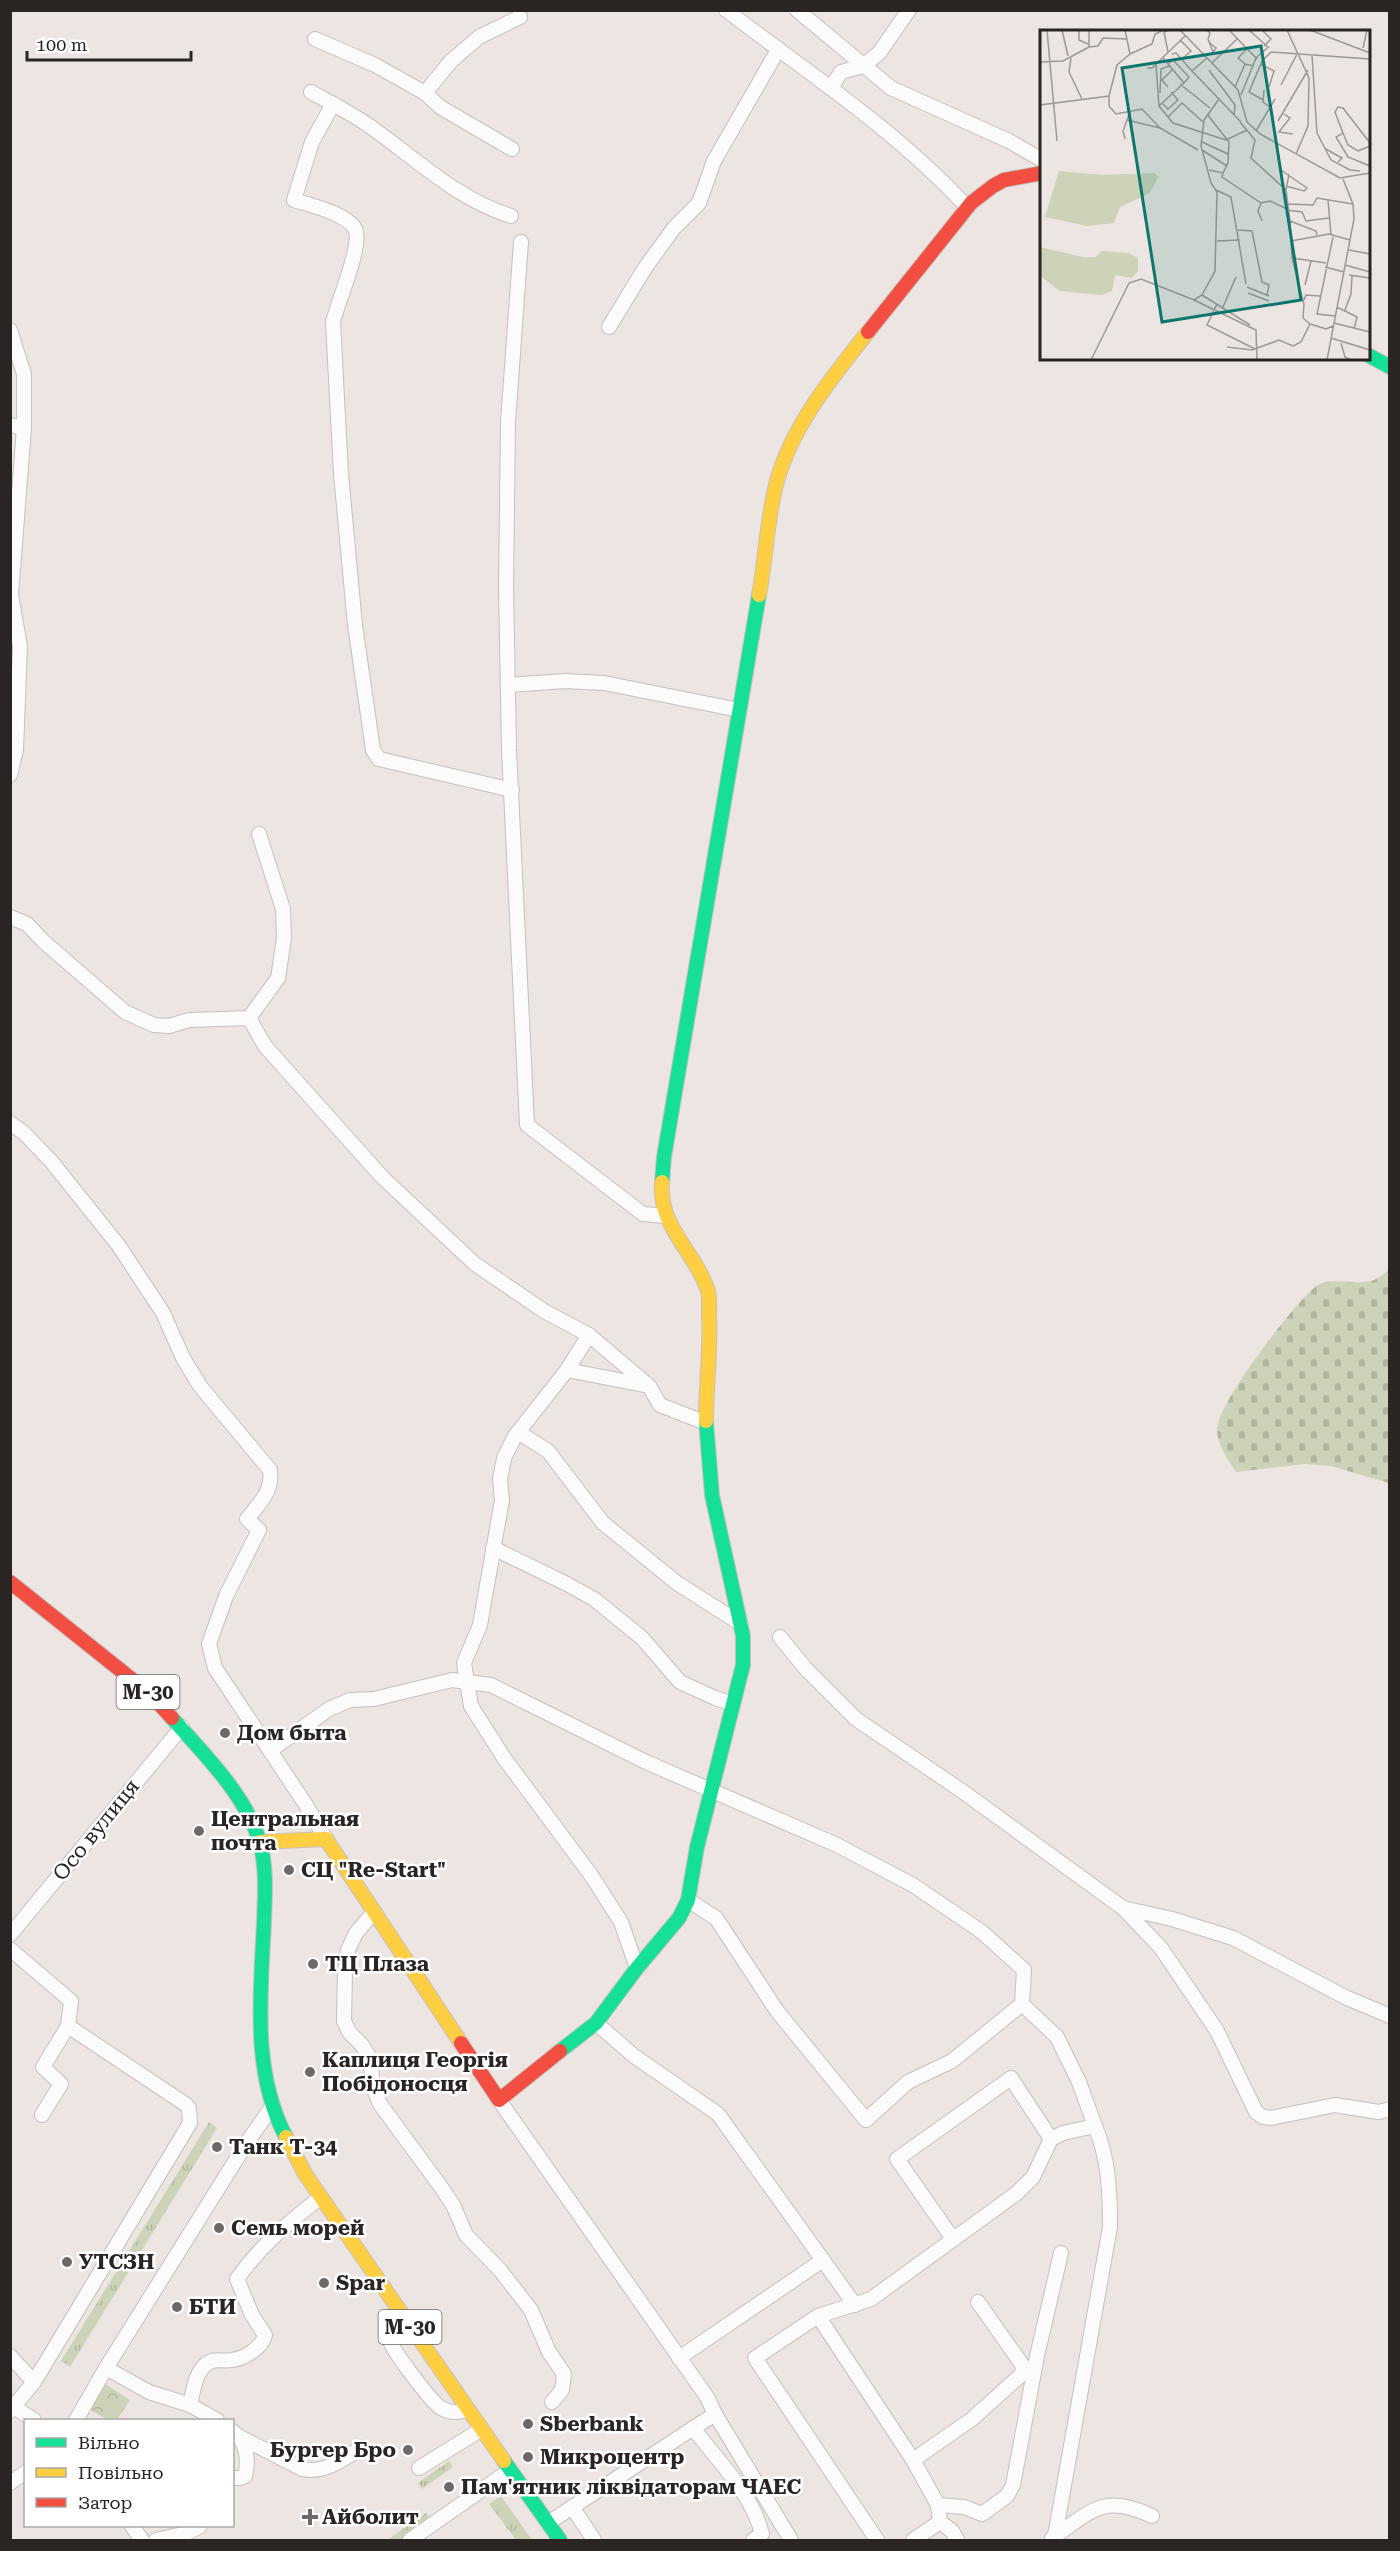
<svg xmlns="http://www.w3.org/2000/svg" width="1400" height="2551" font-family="'Roboto Serif',serif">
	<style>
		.grass { fill: url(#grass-tufts) }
		.cemetery { fill: url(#cemetery-stones) }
		.park { fill: url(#park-crowns) }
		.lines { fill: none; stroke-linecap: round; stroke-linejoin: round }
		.street-casing { stroke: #c6c0bf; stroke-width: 16 }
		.fast-casing { stroke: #c6c0bf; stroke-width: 16 }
		.slow-casing { stroke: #c6c0bf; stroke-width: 16 }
		.jam-casing { stroke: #c6c0bf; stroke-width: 16 }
		.street { stroke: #fcfbfb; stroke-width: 14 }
		.fast { stroke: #16e098; stroke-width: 14 }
		.slow { stroke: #ffcf43; stroke-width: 14 }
		.jam { stroke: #f24e42; stroke-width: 14 }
		.poi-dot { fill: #6e6866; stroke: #fff; stroke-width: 2 }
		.labels { text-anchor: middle; stroke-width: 5; stroke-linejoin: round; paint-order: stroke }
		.shield { fill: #fff; stroke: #6a6665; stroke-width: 1.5 }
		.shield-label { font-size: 20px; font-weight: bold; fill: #2a2523 }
		.poi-label { font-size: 21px; font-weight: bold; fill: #2a2523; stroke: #fff; text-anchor: start }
		.street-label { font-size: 21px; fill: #2a2523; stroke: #fff }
		.inset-road { fill: none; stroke: #9e9896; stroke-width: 1.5 }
		.view { fill: #0f766e; fill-opacity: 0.15; stroke: #0f766e; stroke-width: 3 }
		.inset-edge { fill: none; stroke: #2a2523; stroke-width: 3 }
	</style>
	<defs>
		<pattern id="grass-tufts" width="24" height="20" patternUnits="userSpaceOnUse" patternTransform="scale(1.5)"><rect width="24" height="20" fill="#cdd3b8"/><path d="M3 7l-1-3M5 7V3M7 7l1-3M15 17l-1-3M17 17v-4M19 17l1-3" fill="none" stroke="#b0b59e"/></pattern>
		<pattern id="cemetery-stones" width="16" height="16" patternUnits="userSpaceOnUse" patternTransform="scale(1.5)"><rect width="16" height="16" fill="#cdd3b8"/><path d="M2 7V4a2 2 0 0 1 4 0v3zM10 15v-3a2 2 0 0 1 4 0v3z" fill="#b0b59e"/></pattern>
		<pattern id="park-crowns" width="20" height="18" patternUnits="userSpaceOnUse" patternTransform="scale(1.5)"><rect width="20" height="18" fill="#cdd3b8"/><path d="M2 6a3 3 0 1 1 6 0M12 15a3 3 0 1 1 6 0" fill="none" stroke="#b0b59e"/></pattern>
	</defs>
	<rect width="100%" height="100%" fill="#ece5e2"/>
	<g class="grass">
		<path d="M209,2122L217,2128L70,2367L61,2361Z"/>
		<path d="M449,2461L453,2467L422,2489L418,2483Z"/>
		<path d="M501,2496L532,2540H516L489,2504Z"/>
		<path d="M426,2513L431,2519L401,2540H387Z"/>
	</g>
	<path class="cemetery" d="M1389,1270V1483L1331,1466L1304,1464L1236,1472C1228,1460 1218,1446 1217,1431C1215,1406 1294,1304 1315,1287C1332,1275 1356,1287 1374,1280C1379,1278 1385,1273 1389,1270Z"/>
	<path class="park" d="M105,2384L130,2400L117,2420H108L89,2409Z"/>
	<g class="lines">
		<defs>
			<g id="street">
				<path d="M726,10C808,73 896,130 967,207"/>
				<path d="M797,10L891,88L1009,141L1042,160"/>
				<path d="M315,39L375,65L425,93L440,107L512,149"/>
				<path d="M831,88L841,72L863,66L879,53L909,10"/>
				<path d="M311,92C333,104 355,115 375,130C418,161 459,200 511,216"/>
				<path d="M425,93L451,61L479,37L520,17"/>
				<path d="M333,104L312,142L294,200C312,206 342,212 354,227C365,241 337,303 333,322L341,474L355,625L373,750L379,759L512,790"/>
				<path d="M521,242L508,422L506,586L509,750L527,1125L643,1214L665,1216"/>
				<path d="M609,327L645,268L674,228L699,203L714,161L778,50"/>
				<path d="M10,330L24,374V428L10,425"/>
				<path d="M508,685L565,681L604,683L739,710"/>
				<path d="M10,775L16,750L20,646L11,595L24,428"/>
				<path d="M10,917L27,924L43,941L125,1012L154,1025L169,1026L189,1020L249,1018L265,1046L382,1177L475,1264L544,1311L589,1335L567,1370"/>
				<path d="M249,1018L278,978L284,938L283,909L259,834"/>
				<path d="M10,1123L24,1133L51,1161L119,1246L163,1313L183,1358L200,1386L270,1470C273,1491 260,1503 247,1519L259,1530L226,1596L209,1644L215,1668L306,1805L326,1839"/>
				<path d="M589,1335L649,1386"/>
				<path d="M518,1432L548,1451L603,1523L677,1583L741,1624"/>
				<path d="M493,1548L567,1584L594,1599L642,1638L680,1682L715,1698L733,1704"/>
				<path d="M780,1637L805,1668L856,1719L962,1791L1123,1908L1161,1948L1217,2031L1256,2112L1263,2117L1271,2118L1335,2105L1379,2112L1390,2109"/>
				<path d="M271,1750L329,1709L350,1700L374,1699L452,1680L491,1685L646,1762L837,1845L913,1885L982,1932L1024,1970L1022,2004L1057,2037L1079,2082L1095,2126"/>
				<path d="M688,1900L716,1918L777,2011L866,2120L908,2082L952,2061L1022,2004"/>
				<path d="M1123,1908L1172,1919L1233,1938L1347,1998L1390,2016"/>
				<path d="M374,1912L356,1933L348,1950L345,1972L344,2021L349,2032L362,2045L370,2058L373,2087L380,2104L441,2187L453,2205L466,2235L500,2270L531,2310L549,2352L564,2374L562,2390L552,2402"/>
				<path d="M10,1935L182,1727"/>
				<path d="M10,1949L71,2001L68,2026L43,2067L61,2084L42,2115"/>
				<path d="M637,1968L621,1922L591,1875L504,1758L471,1706L464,1663L480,1625L502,1500L500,1479L504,1458L515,1436L567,1370L649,1386L660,1405L706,1423"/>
				<path d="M596,2023L634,2056L718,2114L855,2305"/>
				<path d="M499,2100L707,2397L715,2414"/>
				<path d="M953,2239L897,2159L1011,2078L1051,2139"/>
				<path d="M398,2310C394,2319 386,2330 390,2341C393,2351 432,2403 441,2408C451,2414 458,2412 468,2410"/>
				<path d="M818,2316L871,2299L1017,2193L1033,2177L1051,2139L1063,2133L1095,2126C1109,2159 1110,2193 1110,2227L1055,2536"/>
				<path d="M10,2356L34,2382"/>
				<path d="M679,2358L823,2260"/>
				<path d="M106,2368L149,2392L190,2405C193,2392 195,2374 205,2365C214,2357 222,2362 232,2360C245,2358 262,2348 265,2335L252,2315L237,2279C260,2246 289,2222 321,2197"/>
				<path d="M190,2405L217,2420"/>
				<path d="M15,2408L34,2420"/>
				<path d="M10,2411L34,2382L190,2123L189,2108L185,2104L68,2026"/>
				<path d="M76,2420L106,2368L244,2147L273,2105"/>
				<path d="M693,2428C717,2460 753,2495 762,2534L753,2540"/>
				<path d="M232,2431C247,2441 249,2460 245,2476L240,2478H232"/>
				<path d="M240,2437L302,2469C324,2474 344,2459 362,2447"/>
				<path d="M913,2460L972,2419L1022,2374L1023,2366L978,2302"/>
				<path d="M419,2468L482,2429"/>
				<path d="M10,2483L26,2472"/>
				<path d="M938,2505L964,2507L982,2514L1007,2496L1013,2485L1037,2356L1061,2253"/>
				<path d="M572,2507L594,2540"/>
				<path d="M940,2522L952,2531L957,2540"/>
				<path d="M548,2523L715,2414L791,2540"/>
				<path d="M132,2526L142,2540"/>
				<path d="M1052,2538C1092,2511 1103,2493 1152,2516"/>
				<path d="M156,2540L187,2533L200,2526"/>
				<path d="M410,2540L510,2470"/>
				<path d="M877,2540L755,2358L818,2316L913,2460L938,2505L940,2522"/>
				<path d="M913,2540L940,2522"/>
			</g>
			<g id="fast">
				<path d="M1368,355L1390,367"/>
				<path d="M662,1182L664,1157L759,595"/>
				<path d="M172,1718C203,1753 245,1794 259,1840C267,1865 265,1895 264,1921C261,1992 251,2071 286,2137"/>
				<path d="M560,2051L596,2023L637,1968L679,1918L688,1900L697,1847L743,1665V1636L712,1495L706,1421"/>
				<path d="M504,2461L560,2540"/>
			</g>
			<g id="slow">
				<path d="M759,595C766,557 767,517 777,481C792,426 833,376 868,332"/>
				<path d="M662,1182C658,1227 695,1251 708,1291C710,1298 709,1307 709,1314C711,1350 706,1385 706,1421"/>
				<path d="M260,1842L326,1839L461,2043"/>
				<path d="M286,2137L305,2174L504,2461"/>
			</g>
			<g id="jam">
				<path d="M868,332L971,203L993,186L1004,180L1042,173"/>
				<path d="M10,1582L149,1693L172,1718"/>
				<path d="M461,2043L499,2100L560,2051"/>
			</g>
		</defs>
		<use href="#street" class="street-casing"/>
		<use href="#fast" class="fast-casing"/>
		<use href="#slow" class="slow-casing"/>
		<use href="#jam" class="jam-casing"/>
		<use href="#street" class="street"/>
		<use href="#fast" class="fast"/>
		<use href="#slow" class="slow"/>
		<use href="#jam" class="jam"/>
	</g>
	<g class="poi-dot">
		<circle cx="225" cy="1733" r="6"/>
		<circle cx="199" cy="1831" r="6"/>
		<circle cx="289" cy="1870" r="6"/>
		<circle cx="313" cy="1964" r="6"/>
		<circle cx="310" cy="2072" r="6"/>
		<circle cx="217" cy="2147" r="6"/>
		<circle cx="219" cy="2228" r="6"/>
		<circle cx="67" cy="2262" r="6"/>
		<circle cx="324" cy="2283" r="6"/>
		<circle cx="177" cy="2307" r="6"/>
		<circle cx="528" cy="2424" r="6"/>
		<circle cx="408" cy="2450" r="6"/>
		<circle cx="528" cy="2457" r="6"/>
		<circle cx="449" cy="2487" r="6"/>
		<path d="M307 2508h6v6h6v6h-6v6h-6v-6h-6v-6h6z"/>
	</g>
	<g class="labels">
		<g class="shield">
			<rect x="116.5" y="1675" width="63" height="34" rx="4.5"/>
			<rect x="378.5" y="2310" width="63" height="34" rx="4.5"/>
		</g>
		<g class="shield-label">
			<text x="148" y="1699">М-30</text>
			<text x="410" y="2334">М-30</text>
		</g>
		<g class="poi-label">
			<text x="237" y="1740">Дом быта</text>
			<text x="211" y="1826">Центральная<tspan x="211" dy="24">почта</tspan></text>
			<text x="301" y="1877">СЦ "Re-Start"</text>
			<text x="325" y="1971">ТЦ Плаза</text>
			<text x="322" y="2067">Каплиця Георгія<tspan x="322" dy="24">Побідоносця</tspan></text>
			<text x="229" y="2154">Танк Т-34</text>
			<text x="231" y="2235">Семь морей</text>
			<text x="79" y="2269">УТСЗН</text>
			<text x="336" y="2290">Spar</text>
			<text x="189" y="2314">БТИ</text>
			<text x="540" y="2431">Sberbank</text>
			<text x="396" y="2457" text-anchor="end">Бургер Бро</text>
			<text x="540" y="2464">Микроцентр</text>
			<text x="461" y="2494">Пам'ятник ліквідаторам ЧАЕС</text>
			<text x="322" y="2524">Айболит</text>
		</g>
		<g class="street-label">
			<text transform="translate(96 1830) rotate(-51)" y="7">Осо вулиця</text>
		</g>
	</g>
	<g transform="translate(1040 30)">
		<rect width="330" height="330" fill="#ece5e2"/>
		<path d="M19,141L62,145L115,143L118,147L110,163L80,177L74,193L47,196L5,187ZM0,217L43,227H56L62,221L88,223L98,228V241L92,248L75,245L72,261L61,265L20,261L0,246Z" fill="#cdd3b8"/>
		<path class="inset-road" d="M7,0L17,111M22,0L28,26M39,0V10L48,14M49,0V17L58,16L63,8L87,9M140,0L198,60L207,92L220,104L300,148L330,143M167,0L170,3L168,9L173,22L176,18L170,13M189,0L217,29M209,0L229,18M222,0L231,9L224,16M247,0L269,48L268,96L256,124M270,0L330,23M140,10L151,21L142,29M323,18L327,0M128,22L124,2L130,0M231,22L330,29M90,24L112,14L115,4L124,0M132,24L136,23L152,41L167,28M272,25L277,103L291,130L310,140L320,141M31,28L29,42L42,69M123,28L128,34L133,30L149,47L144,53L128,34M0,32L23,31L49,17M172,33L197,9M205,34L198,28L207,19M220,34L234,41L229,57M116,35L119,76L144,53M107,38H112L145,6M169,40L195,75L194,86M152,41L201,92M140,54L170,78M241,55L257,24M128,57L122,50L132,40M195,57L205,34L214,36M224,60L223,72L230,77M120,63L121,39L129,36M201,65L216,28L227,18M69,66V76L76,84L102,79L120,98L158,120M223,70L209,62L222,31L231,22M123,74L128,79L138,70L131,62M0,75L69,66L77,35L90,24L85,0M119,76L133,93L186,110L207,100M167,84L189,112L188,133L183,143L169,140M244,84L250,88L239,102L253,104M128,87L142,73L163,92M87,90L120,98M238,91L268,40M200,92L215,110L211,128L246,160M216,101L235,69M303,103L295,82L298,77L303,78L330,113M85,109L83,101L90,82M162,112L188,124M330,116L318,121L308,115L303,103L296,107L308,127L330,136M284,118L302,128L298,132M162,120L187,136M241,140L267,158L264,161L246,156M183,143L182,147L221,173L230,171L247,179M249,144L246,160L250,191L276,201L277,205M176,160L191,167L206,254M288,170L291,205M221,173L218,181L222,191M248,174L273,175L277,168L313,174M247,180L262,182L266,191L289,188M250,191L252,228M198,200L212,201L222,252L229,255L227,265M293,207L277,284L295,286M177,211L200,210M251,211L289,204L310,210M309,220L330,224M305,235L330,242M285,237L304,242M309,245L330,248M265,255L271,231M207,257L229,266M208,263L229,271M162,265L210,295M154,270L216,300L217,330M264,270L266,265L280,266M177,274L167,295L215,319M183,277L196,247M297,277L317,287L314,299M305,280L311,264L312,246M294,293L330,302M270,294L263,288L264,274L252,228L286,233M291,308L330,320M301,313L305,327L311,330M187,317L212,320L239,310L253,316L261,312L270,294L286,299L293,296M51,330L89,253L101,249L154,270L162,265L175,241L177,162L171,153L161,116L164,90L179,69M287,330L314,189L313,174L303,149"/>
		<path class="view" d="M221,16L261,270L122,292L82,38Z"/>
		<rect width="330" height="330" class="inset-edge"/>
	</g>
	<rect width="1400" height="2551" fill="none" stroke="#2a2523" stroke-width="24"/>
	<rect x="24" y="2419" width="210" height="108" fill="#ffffff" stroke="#aaa8a7" stroke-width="1.5"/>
	<rect x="36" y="2438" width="30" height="9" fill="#16e098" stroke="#aaa8a7" stroke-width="1.5"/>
	<text x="78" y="2449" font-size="18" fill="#2a2523">Вільно</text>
	<rect x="36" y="2468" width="30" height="9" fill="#ffcf43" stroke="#aaa8a7" stroke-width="1.5"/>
	<text x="78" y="2479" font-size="18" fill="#2a2523">Повільно</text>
	<rect x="36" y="2498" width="30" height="9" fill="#f24e42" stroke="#aaa8a7" stroke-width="1.5"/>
	<text x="78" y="2509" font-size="18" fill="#2a2523">Затор</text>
	<path d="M27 51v9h164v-9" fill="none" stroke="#2a2523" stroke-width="3"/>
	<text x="36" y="51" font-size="18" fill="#2a2523" stroke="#ffffff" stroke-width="4.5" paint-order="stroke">100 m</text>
</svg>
